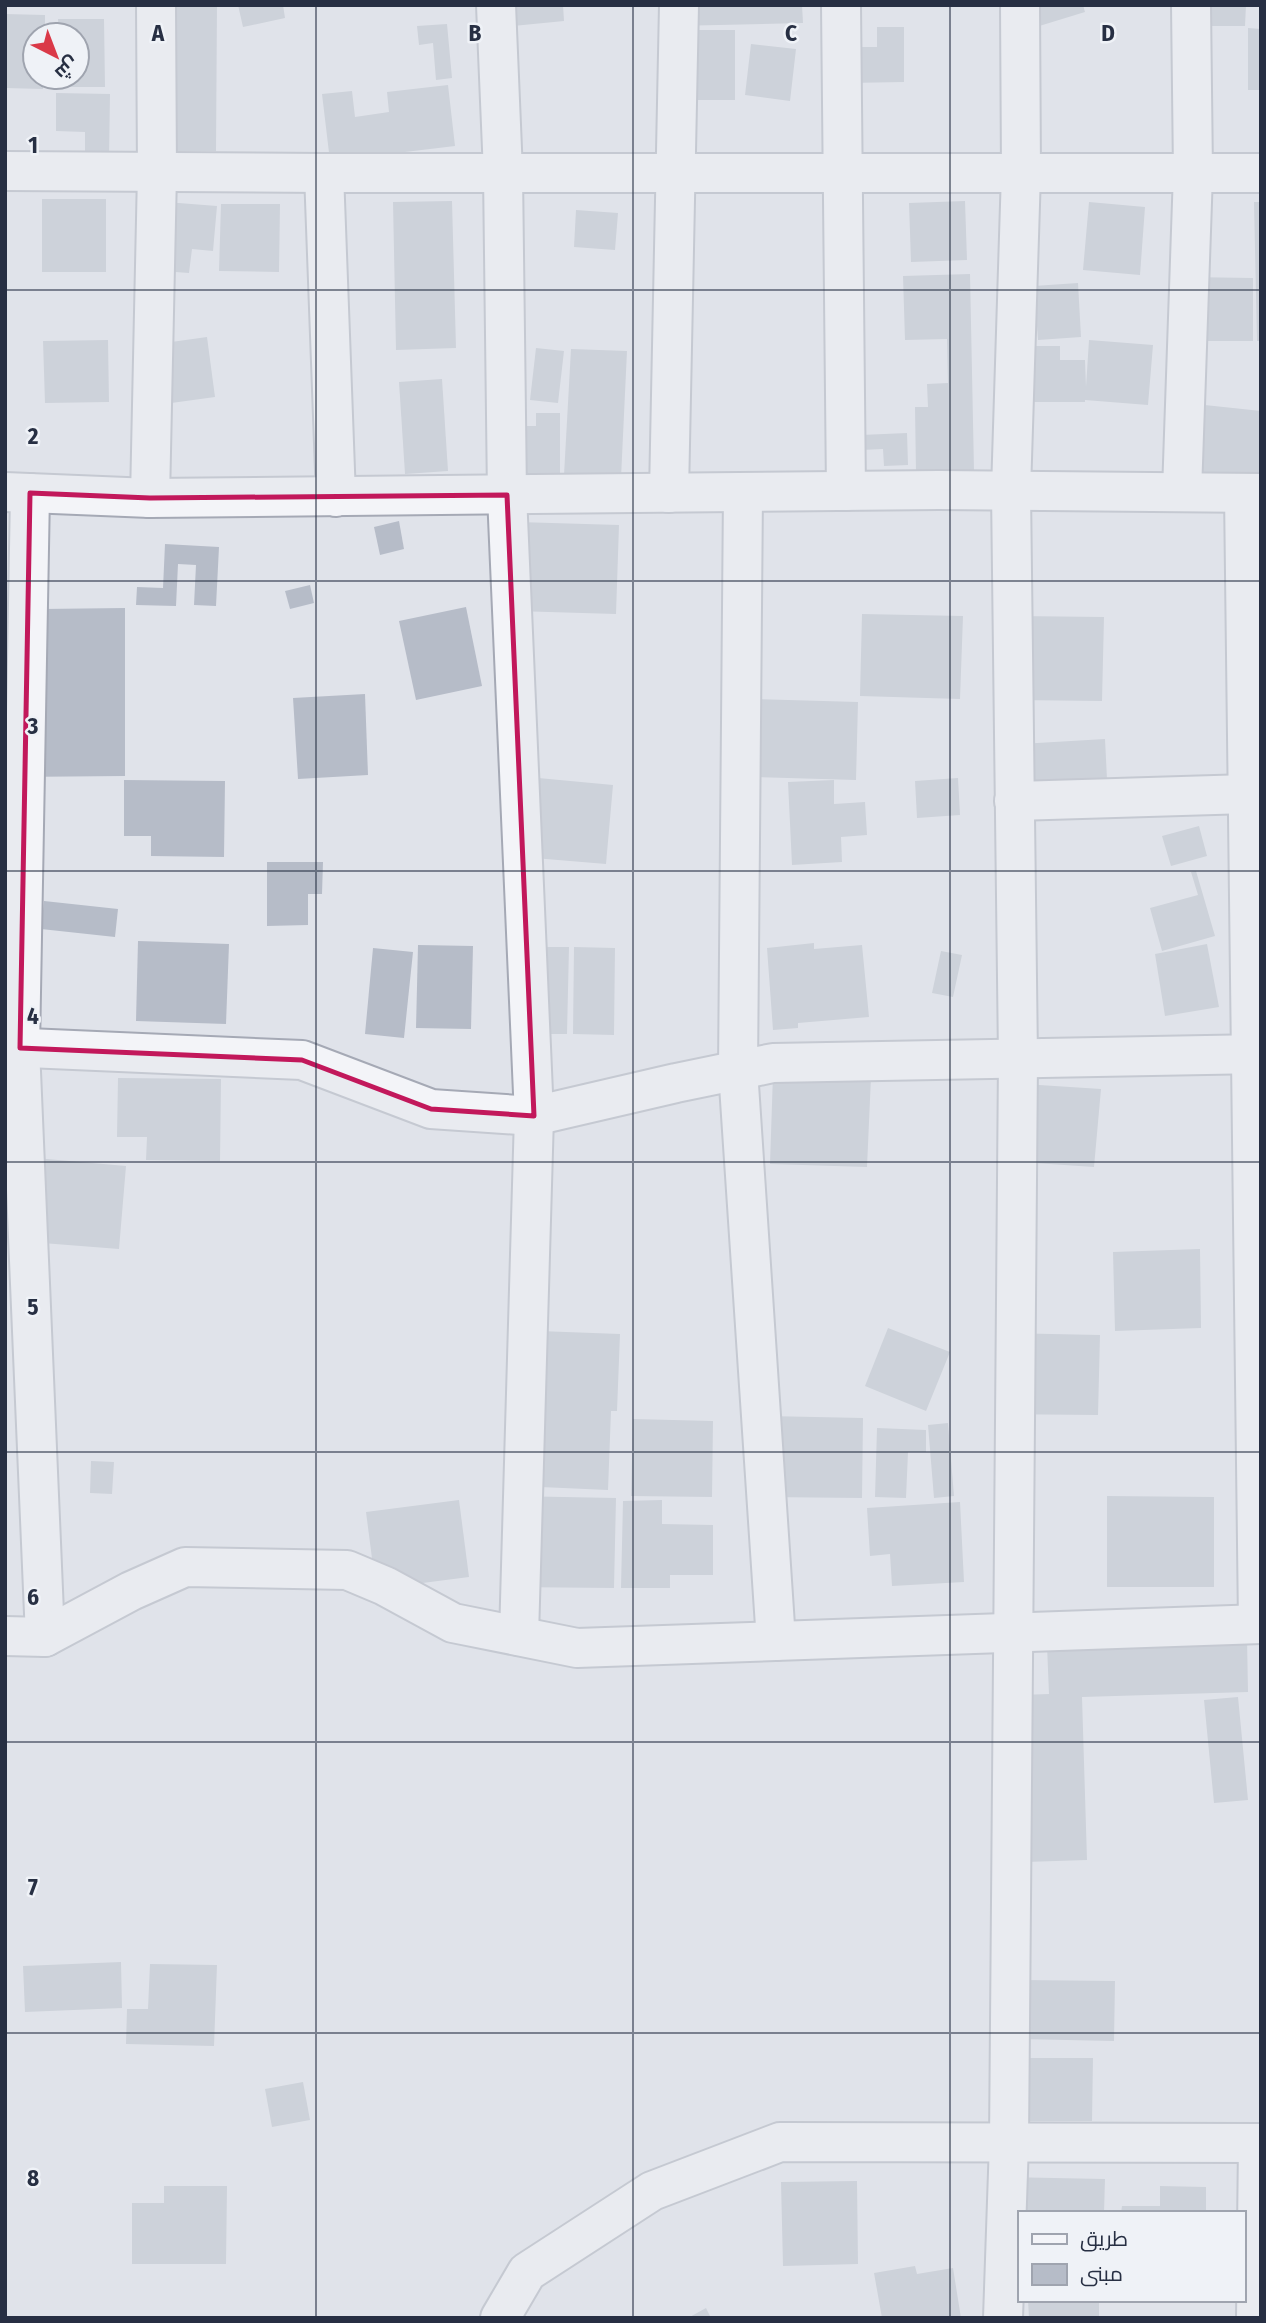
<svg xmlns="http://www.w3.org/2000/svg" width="1266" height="2323" font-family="'Fira Sans Condensed',Cairo,sans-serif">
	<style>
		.building { fill: #b6bcc8 }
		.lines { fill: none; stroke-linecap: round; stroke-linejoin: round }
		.street-casing { stroke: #a5a9b5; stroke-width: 42 }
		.street { stroke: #f3f4f8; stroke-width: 38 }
		.marked { fill: none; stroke: #c2185b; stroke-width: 5; stroke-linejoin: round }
		.grid { fill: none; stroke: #272f43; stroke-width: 2; stroke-opacity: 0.55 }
		.grid-label { font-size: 23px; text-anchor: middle; font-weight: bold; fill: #272f43; stroke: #eff2f7; stroke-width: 5; stroke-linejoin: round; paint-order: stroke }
	</style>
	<rect width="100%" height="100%" fill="#e0e3ea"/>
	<g class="building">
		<path d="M147,5H217L216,151H159Z"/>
		<path d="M238,5H283L285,18L243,27Z"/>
		<path d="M511,5H563L564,21L513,26Z"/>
		<path d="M672,5H802L803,23L673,26Z"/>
		<path d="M1029,5H1083L1085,12L1036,27Z"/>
		<path d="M1179,5H1246L1245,26H1179Z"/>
		<path d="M5,14L45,15V35H35V77H43V89L5,88Z"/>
		<path d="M58,19H104L105,87H59V77H77V35H59Z"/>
		<path d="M447,24L452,78L436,80L433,43L419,45L417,26Z"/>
		<path d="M877,27H904V82L848,83V47H877Z"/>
		<path d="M1248,28L1261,29V90H1248Z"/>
		<rect x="671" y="30" width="64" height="70"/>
		<path d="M751,44L796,49L790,101L745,95Z"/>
		<path d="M448,85L455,146L330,161L322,94L352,91L355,117L389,112L387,92Z"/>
		<path d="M56,93L110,94L109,158L85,157V132L56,131Z"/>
		<rect x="42" y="199" width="64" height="73"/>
		<path d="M153,201L217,206L213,251L192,249L189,273L148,270Z"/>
		<path d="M452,201L456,348L396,350L393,202Z"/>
		<path d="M965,201L967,260L911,262L909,203Z"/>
		<path d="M1089,202L1145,207L1140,275L1083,270Z"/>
		<path d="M1254,202H1261V341H1257Z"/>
		<path d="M221,204H280L279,272L219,271Z"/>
		<path d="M576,210L618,213L615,250L574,247Z"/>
		<path d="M970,274L974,471L916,473L915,407H928L927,384L948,383L947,339L905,340L903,276Z"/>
		<path d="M1187,277L1253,278V341H1186Z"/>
		<path d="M1078,283L1081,337L1038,340L1034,286Z"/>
		<path d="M207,337L215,397L164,404L157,344Z"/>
		<path d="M108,340L109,402L45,403L43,341Z"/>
		<path d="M1089,340L1153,345L1148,405L1085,400V402H1023V346H1060V360H1085L1086,387Z"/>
		<path d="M536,348L564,351L558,403L530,400Z"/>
		<path d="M571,349L627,351L621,478L564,475Z"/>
		<path d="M442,379L448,471L405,474L399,382Z"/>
		<path d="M1186,403L1261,411V479L1179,470Z"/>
		<path d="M536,413H560V474H494V426H536Z"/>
		<path d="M907,433L908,465L884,466L883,449L861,450V435Z"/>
		<path d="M399,521L404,549L380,555L374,527Z"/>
		<path d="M518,522L619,525L616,614L515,611Z"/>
		<path d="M165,544L219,547L216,606L194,605L196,565L178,564L176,606L136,605L137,587L163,588Z"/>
		<path d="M310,585L314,603L290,609L285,591Z"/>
		<path d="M466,607L482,686L416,700L399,621Z"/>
		<path d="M125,608V776L14,777L42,609Z"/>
		<path d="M862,614L963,616L960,699L860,696Z"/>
		<path d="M1008,616L1104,617L1102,701L1006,700Z"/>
		<path d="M365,694L368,775L298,779L293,698Z"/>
		<path d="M754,699L858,702L856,780L751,777Z"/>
		<path d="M1105,739L1107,779L1003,785L1001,745Z"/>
		<path d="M517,776L613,785L606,864L510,856Z"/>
		<path d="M958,778L960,815L917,818L915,781Z"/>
		<path d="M124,780L225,781L224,857L151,856V836H124Z"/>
		<path d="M834,780V804L865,802L867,835L841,837L842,862L792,865L788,782Z"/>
		<path d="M1199,826L1207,856L1171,866L1162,836Z"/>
		<path d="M267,862H323L322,894H308V925L267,926Z"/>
		<path d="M1196,871L1215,936L1162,951L1150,908L1198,895L1191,872Z"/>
		<path d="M44,901L118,909L115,937L41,929Z"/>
		<path d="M138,941L229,944L226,1024L136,1021Z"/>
		<path d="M814,943V949L862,945L869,1017L798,1023V1028L773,1030L767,948Z"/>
		<path d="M1207,944L1219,1007L1165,1016L1155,954Z"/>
		<path d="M418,945L473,946L471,1029L416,1028Z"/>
		<path d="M520,947H569L567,1034H518Z"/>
		<path d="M574,947L615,948L614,1035L573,1034Z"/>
		<path d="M373,948L413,952L404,1038L365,1034Z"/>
		<path d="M941,951L962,955L953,997L932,993Z"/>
		<path d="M773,1074L871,1077L867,1167L770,1164Z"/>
		<path d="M118,1078L221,1079L220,1161L146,1160L147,1137H117Z"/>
		<path d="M1009,1083L1101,1089L1094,1167L1003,1161Z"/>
		<path d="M24,1157L126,1166L119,1249L17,1241Z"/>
		<path d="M1200,1249L1201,1328L1115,1331L1113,1252Z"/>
		<path d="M888,1328L950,1352L926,1411L865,1386Z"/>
		<path d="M539,1331L620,1334L617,1411H611L608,1490L518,1486Z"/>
		<path d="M1006,1333L1100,1335L1098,1415L1004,1414Z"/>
		<path d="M767,1416L863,1418L862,1498L766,1497Z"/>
		<path d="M633,1419L713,1421L712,1497L631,1496Z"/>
		<path d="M948,1423L954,1496L934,1498L928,1425Z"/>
		<path d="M877,1428L926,1430V1452H908L906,1498L875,1497Z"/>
		<path d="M91,1461L114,1462L112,1494L90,1493Z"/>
		<path d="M511,1496L616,1498L614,1588L509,1587Z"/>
		<path d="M1107,1496L1214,1497V1587H1107Z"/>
		<path d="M459,1500L469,1577L376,1589L366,1512Z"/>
		<path d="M662,1500V1524L713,1525V1575H670V1588H621L623,1501Z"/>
		<path d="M960,1502L964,1582L892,1586L890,1554L870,1556L867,1508Z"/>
		<path d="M1247,1638L1248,1692L1082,1697L1087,1860L1025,1862L1020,1695L1049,1694L1047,1645Z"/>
		<path d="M1238,1697L1248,1800L1214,1803L1204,1700Z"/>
		<path d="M121,1962L122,2008L25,2012L23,1966Z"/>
		<path d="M150,1964L217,1965L214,2046L126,2044L127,2009H148Z"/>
		<path d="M1020,1980L1115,1981L1114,2041L1019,2039Z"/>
		<path d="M1026,2058H1093L1092,2121H1025Z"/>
		<path d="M303,2082L310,2120L272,2127L265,2089Z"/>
		<path d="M1008,2177L1105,2179L1104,2213H1019Z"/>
		<path d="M857,2181L858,2264L783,2266L781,2182Z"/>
		<path d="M164,2186H227L226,2264H132V2203H164Z"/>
		<path d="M1160,2186L1206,2187V2213H1121L1122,2206H1160Z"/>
		<path d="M915,2266L917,2274L953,2268L961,2318H882L874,2273Z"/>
		<path d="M1028,2300H1099V2318H1029Z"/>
		<path d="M706,2308L711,2318H688Z"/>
	</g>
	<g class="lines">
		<defs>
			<g id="street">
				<path d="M496,5L503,173L507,495L534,1116L519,1636"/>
				<path d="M841,5L846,491"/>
				<path d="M5,171L324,173H1261"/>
				<path d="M324,173L336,497"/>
				<path d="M5,492L150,498L939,490L1261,493"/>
				<path d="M743,492L738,1070L776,1641"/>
				<path d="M1182,492L1193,173L1191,5"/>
				<path d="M30,493L20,1048L45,1637"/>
				<path d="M669,493L679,5"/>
				<path d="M1244,493L1258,1624"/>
				<path d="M150,498L157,173L156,5"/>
				<path d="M1014,801L1248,794"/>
				<path d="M5,1047L302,1060L431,1109L534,1116L676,1083L773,1063L1261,1054"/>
				<path d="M5,1636L45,1637L131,1591L185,1567L347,1570L385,1586L453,1623L577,1648L1261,1624"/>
				<path d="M500,2318L527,2272L652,2191L780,2142L1261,2143"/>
				<path d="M1003,2318L1009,2143L1018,1059L1011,491L1021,173L1020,5"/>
				<path d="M1256,2318L1258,2143"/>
			</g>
		</defs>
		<use href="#street" class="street-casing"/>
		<use href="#street" class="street"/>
	</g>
	<path d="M0 0H1266V2323H0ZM30,493L150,498L507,495L534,1116L431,1109L302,1060L20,1048Z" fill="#e0e3ea" fill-opacity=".55" fill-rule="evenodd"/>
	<path class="marked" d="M30,493L150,498L507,495L534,1116L431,1109L302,1060L20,1048Z"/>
	<path class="grid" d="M316,5V2318M633,5V2318M950,5V2318M5,290H1261M5,581H1261M5,871H1261M5,1162H1261M5,1452H1261M5,1742H1261M5,2033H1261"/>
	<g class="grid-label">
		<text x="158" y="41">A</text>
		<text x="475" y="41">B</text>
		<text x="791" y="41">C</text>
		<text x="1108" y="41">D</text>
		<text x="33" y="153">1</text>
		<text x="33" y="444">2</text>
		<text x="33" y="734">3</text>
		<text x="33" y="1024">4</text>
		<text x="33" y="1315">5</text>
		<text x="33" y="1605">6</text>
		<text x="33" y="1895">7</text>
		<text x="33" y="2186">8</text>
	</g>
	<rect width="1266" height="2323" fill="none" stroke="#272f43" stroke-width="14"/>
	<rect x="1018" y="2211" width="228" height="91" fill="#eff2f7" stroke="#9fa4af" stroke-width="2"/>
	<rect x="1032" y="2234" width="35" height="10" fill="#f3f4f8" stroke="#9fa4af" stroke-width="2"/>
	<text x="1080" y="2246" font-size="21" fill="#272f43">طريق</text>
	<rect x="1032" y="2264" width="35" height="21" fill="#b6bcc8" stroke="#9fa4af" stroke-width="2"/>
	<text x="1080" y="2281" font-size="21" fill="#272f43">مبنى</text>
	<g transform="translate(56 56) rotate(138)"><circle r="33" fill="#eff2f7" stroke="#9fa4af" stroke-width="2"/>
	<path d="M0-5L12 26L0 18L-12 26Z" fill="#da3948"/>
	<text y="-10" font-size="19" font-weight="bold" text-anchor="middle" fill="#272f43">ش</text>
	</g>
</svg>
